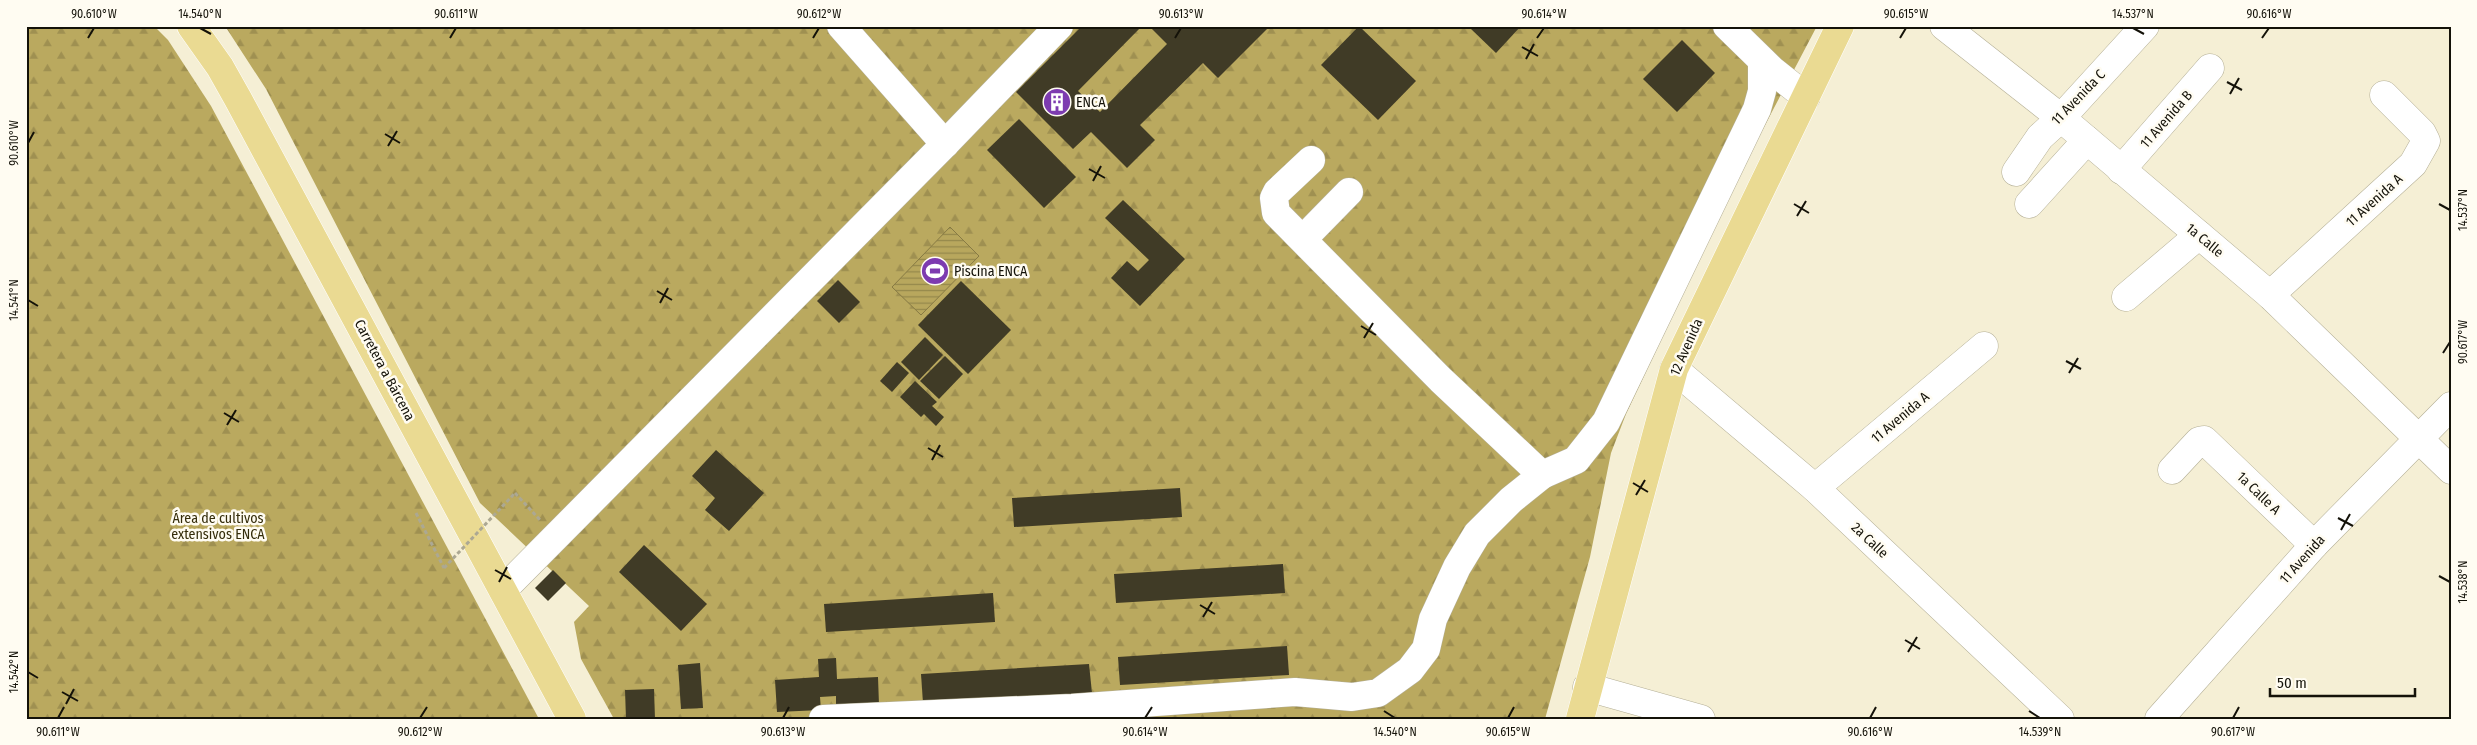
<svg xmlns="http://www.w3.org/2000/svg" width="2477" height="745" font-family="'Fira Sans Condensed',sans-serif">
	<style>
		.forest { fill: url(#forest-firs) }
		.water { fill: url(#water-rules); stroke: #877a44 }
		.building { fill: #403b26 }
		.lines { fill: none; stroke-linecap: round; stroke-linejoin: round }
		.minor-casing { stroke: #b4af96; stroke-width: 29 }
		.major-casing { stroke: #fff; stroke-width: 29 }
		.path { stroke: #aca893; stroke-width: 3; stroke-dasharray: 4 2.5; stroke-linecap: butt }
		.minor { stroke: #fff; stroke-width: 28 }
		.major { stroke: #eada92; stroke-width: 28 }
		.path-bridge { stroke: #aca893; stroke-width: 3; stroke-dasharray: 4 2.5; stroke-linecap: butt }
		.ticks { fill: none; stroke: #141209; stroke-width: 2 }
		.labels { text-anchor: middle; stroke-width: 5; stroke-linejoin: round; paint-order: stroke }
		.street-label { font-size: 14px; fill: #141209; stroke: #fffcf2 }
		.poi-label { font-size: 14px; fill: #141209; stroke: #fffcf2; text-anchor: start }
		.park-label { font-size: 14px; fill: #342c0a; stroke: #fffcf2 }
		.neatline { fill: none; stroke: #141209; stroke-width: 2 }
		.ticks-label { font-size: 12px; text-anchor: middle; fill: #141209 }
	</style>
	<defs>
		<pattern id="forest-firs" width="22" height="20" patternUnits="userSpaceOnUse" patternTransform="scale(1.25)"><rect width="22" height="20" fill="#baa95f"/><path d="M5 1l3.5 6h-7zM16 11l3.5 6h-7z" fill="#9f9051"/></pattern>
		<pattern id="water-rules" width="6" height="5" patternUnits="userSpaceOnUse" patternTransform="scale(1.25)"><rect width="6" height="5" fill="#b8a75d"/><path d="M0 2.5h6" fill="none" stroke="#94874b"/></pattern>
	</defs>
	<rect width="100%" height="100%" fill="#f5efd5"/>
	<g class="forest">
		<path d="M26,26H154L168,40L211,106L539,719H26Z"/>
		<path d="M225,26H1817L1743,167L1626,414L1611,453L1590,557L1545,719H614L581,659L574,622L589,606L480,503L266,89Z"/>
	</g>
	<path class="water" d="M950,227L979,256L921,315L892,287Z"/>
	<g class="building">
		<path d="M1082,26H1142L1078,91L1100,112L1167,44L1149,26H1270L1218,78L1203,63L1140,125L1155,140L1127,168L1091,132L1073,149L1016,92Z"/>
		<path d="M1359,26L1416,81L1378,120L1321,65Z"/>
		<path d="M1474,26H1521L1496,53L1471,29Z"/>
		<path d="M1682,40L1715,73L1677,112L1643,79Z"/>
		<path d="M1019,119L1076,177L1044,208L987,150Z"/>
		<path d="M1123,200L1185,259L1140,306L1111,278L1127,261L1138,271L1149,260L1105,218Z"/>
		<path d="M838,280L860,302L839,323L817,301Z"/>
		<path d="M961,281L1011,330L968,374L918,325Z"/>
		<path d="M925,337L943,355L919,380L901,362Z"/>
		<path d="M945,356L963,374L939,399L920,381Z"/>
		<path d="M897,362L909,373L892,392L880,381Z"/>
		<path d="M915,381L937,402L932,406L944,417L936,426L924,414L921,417L900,397Z"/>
		<path d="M716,450L764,493L729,531L705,510L715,498L692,476Z"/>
		<path d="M1180,488L1182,517L1014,527L1012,498Z"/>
		<path d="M644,545L707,604L681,631L619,572Z"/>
		<path d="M1283,564L1285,593L1116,603L1114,574Z"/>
		<path d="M553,570L566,583L548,601L535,588Z"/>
		<path d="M993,593L995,622L826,632L824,604Z"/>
		<path d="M1287,646L1289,675L1120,685L1118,657Z"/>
		<path d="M836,658L837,679L878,677L879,705L836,707V696L820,697L821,710L777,712L775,680L819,677L818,659Z"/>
		<path d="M700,663L703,708L681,709L678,665Z"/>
		<path d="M1089,664L1092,693L923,703L921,674Z"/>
		<path d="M654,689L655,719H626L625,690Z"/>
	</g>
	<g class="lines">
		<defs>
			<g id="minor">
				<path d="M841,26L945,144"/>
				<path d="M1727,26L1772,70L1806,97"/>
				<path d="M1944,26L2061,118L2270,295L2451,470"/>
				<path d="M1311,160L1277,192L1274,198L1276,213L1441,380L1542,475L1576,460L1606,422L1757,109L1762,91V61"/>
				<path d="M2121,170L2210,68"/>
				<path d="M2016,172L2040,137L2061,118L2145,26"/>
				<path d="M2029,204L2087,140"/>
				<path d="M1303,239L1349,192"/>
				<path d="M2270,295L2413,164L2426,141L2422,133L2384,95"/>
				<path d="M2126,297L2199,235"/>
				<path d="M1674,369L1815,488L2060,719"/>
				<path d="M2172,470L2199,441L2204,440L2314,545"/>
				<path d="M1815,488L1984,346"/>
				<path d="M503,590L945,144L1059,26"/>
				<path d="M1587,687L1701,719"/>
				<path d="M823,719L1072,708L1295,692L1352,697L1378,693L1410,670L1426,649L1433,619L1457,567L1477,534L1511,500L1542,475"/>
				<path d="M2159,719L2314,545L2451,406"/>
			</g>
			<g id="major">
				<path d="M191,26L220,67L238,99L572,719"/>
				<path d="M1580,719L1674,369L1840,26"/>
			</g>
		</defs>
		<use href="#minor" class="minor-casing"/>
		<use href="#major" class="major-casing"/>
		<g class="path">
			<path d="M515,493L540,520"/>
			<path d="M416,513L444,568"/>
		</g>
		<use href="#minor" class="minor"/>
		<use href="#major" class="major"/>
		<path class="path-bridge" d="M444,568L515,493"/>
	</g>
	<path class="ticks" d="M200,28L211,34M2133,28L2144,34M88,38L94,28M450,38L456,28M813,38L819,28M1175,38L1181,28M1537,38L1544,28M1900,38L1906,28M2262,38L2269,28M1522,47L1538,56M1526,59L1534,44M2227,82L2242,90M2230,94L2239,78M385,134L400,143M28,143L34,132M388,146L397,131M1089,169L1105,178M1093,181L1101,166M1794,204L1809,213M2439,204L2450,210M1797,216L1806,201M657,291L672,300M28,300L38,306M660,303L668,288M1361,326L1376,335M1364,338L1373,323M2443,353L2450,342M2066,361L2081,369M2069,373L2078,358M224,413L239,422M227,425L236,410M928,448L943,457M932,460L940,445M1633,483L1648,492M1636,495L1645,480M2338,518L2353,526M2341,530L2350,514M495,570L511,579M2439,576L2450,582M499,582L507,567M1200,605L1215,614M1203,617L1212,602M1905,640L1920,649M1908,652L1917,637M28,672L38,678M62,692L78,701M66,704L74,689M1384,711L1395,718M2029,711L2040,718M58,718L64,707M420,718L427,707M783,718L789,707M1145,718L1152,707M1508,718L1514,707M1870,718L1876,707M2233,718L2239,707"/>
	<defs>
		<symbol id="building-disc" viewBox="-11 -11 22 22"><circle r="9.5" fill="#7d3bb0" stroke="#fffcf2"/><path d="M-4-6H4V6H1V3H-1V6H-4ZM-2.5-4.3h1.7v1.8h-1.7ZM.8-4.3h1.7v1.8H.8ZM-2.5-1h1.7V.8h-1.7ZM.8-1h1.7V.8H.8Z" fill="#fff"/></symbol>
		<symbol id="stadium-disc" viewBox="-11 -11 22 22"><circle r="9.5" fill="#7d3bb0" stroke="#fffcf2"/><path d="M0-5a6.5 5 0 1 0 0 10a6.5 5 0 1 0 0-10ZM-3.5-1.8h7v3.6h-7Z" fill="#fff"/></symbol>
	</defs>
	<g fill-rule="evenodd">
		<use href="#building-disc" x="1041" y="86" width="32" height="32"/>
		<use href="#stadium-disc" x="919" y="255" width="32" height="32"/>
	</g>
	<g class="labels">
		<g class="street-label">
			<text transform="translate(2078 97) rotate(-46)" y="5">11 Avenida C</text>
			<text transform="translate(2166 119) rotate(-49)" y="5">11 Avenida B</text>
			<text transform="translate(2374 200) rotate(-42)" y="5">11 Avenida A</text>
			<text transform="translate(2205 240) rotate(40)" y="5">1a Calle</text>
			<text transform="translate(1686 347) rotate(-66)" y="5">12 Avenida</text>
			<text transform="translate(385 370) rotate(62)" y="5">Carretera a Bárcena</text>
			<text transform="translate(1900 417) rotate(-40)" y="5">11 Avenida A</text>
			<text transform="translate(2259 493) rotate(44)" y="5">1a Calle A</text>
			<text transform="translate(1870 540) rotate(43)" y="5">2a Calle</text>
			<text transform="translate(2302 559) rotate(-48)" y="5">11 Avenida</text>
		</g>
		<g class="poi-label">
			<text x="1076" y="107">ENCA</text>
			<text x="954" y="276">Piscina ENCA</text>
		</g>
		<g class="park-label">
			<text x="218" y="523">Área de cultivos<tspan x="218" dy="16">extensivos ENCA</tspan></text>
		</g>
	</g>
	<rect width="2477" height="745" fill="none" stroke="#fffcf2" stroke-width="55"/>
	<path d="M2270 688v8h145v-8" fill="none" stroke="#141209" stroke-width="2.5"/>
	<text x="2277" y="688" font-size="15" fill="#141209" stroke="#fffcf2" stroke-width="4" paint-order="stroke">50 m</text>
	<rect x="28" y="28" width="2422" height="690" class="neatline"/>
	<g class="ticks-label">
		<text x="94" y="18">90.610°W</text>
		<text x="200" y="18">14.540°N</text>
		<text x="456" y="18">90.611°W</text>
		<text x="819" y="18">90.612°W</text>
		<text x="1181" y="18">90.613°W</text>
		<text x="1544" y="18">90.614°W</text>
		<text x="1906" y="18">90.615°W</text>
		<text x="2133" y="18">14.537°N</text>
		<text x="2269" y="18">90.616°W</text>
		<text transform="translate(14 143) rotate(-90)" y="4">90.610°W</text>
		<text transform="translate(2463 210) rotate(-90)" y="4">14.537°N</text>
		<text transform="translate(14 300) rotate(-90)" y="4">14.541°N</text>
		<text transform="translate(2463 342) rotate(-90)" y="4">90.617°W</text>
		<text transform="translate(2463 582) rotate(-90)" y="4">14.538°N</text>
		<text transform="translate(14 672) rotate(-90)" y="4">14.542°N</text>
		<text x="58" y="736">90.611°W</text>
		<text x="420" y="736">90.612°W</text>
		<text x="783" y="736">90.613°W</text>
		<text x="1145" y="736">90.614°W</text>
		<text x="1395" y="736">14.540°N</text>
		<text x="1508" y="736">90.615°W</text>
		<text x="1870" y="736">90.616°W</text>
		<text x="2040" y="736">14.539°N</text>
		<text x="2233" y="736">90.617°W</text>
	</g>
</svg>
